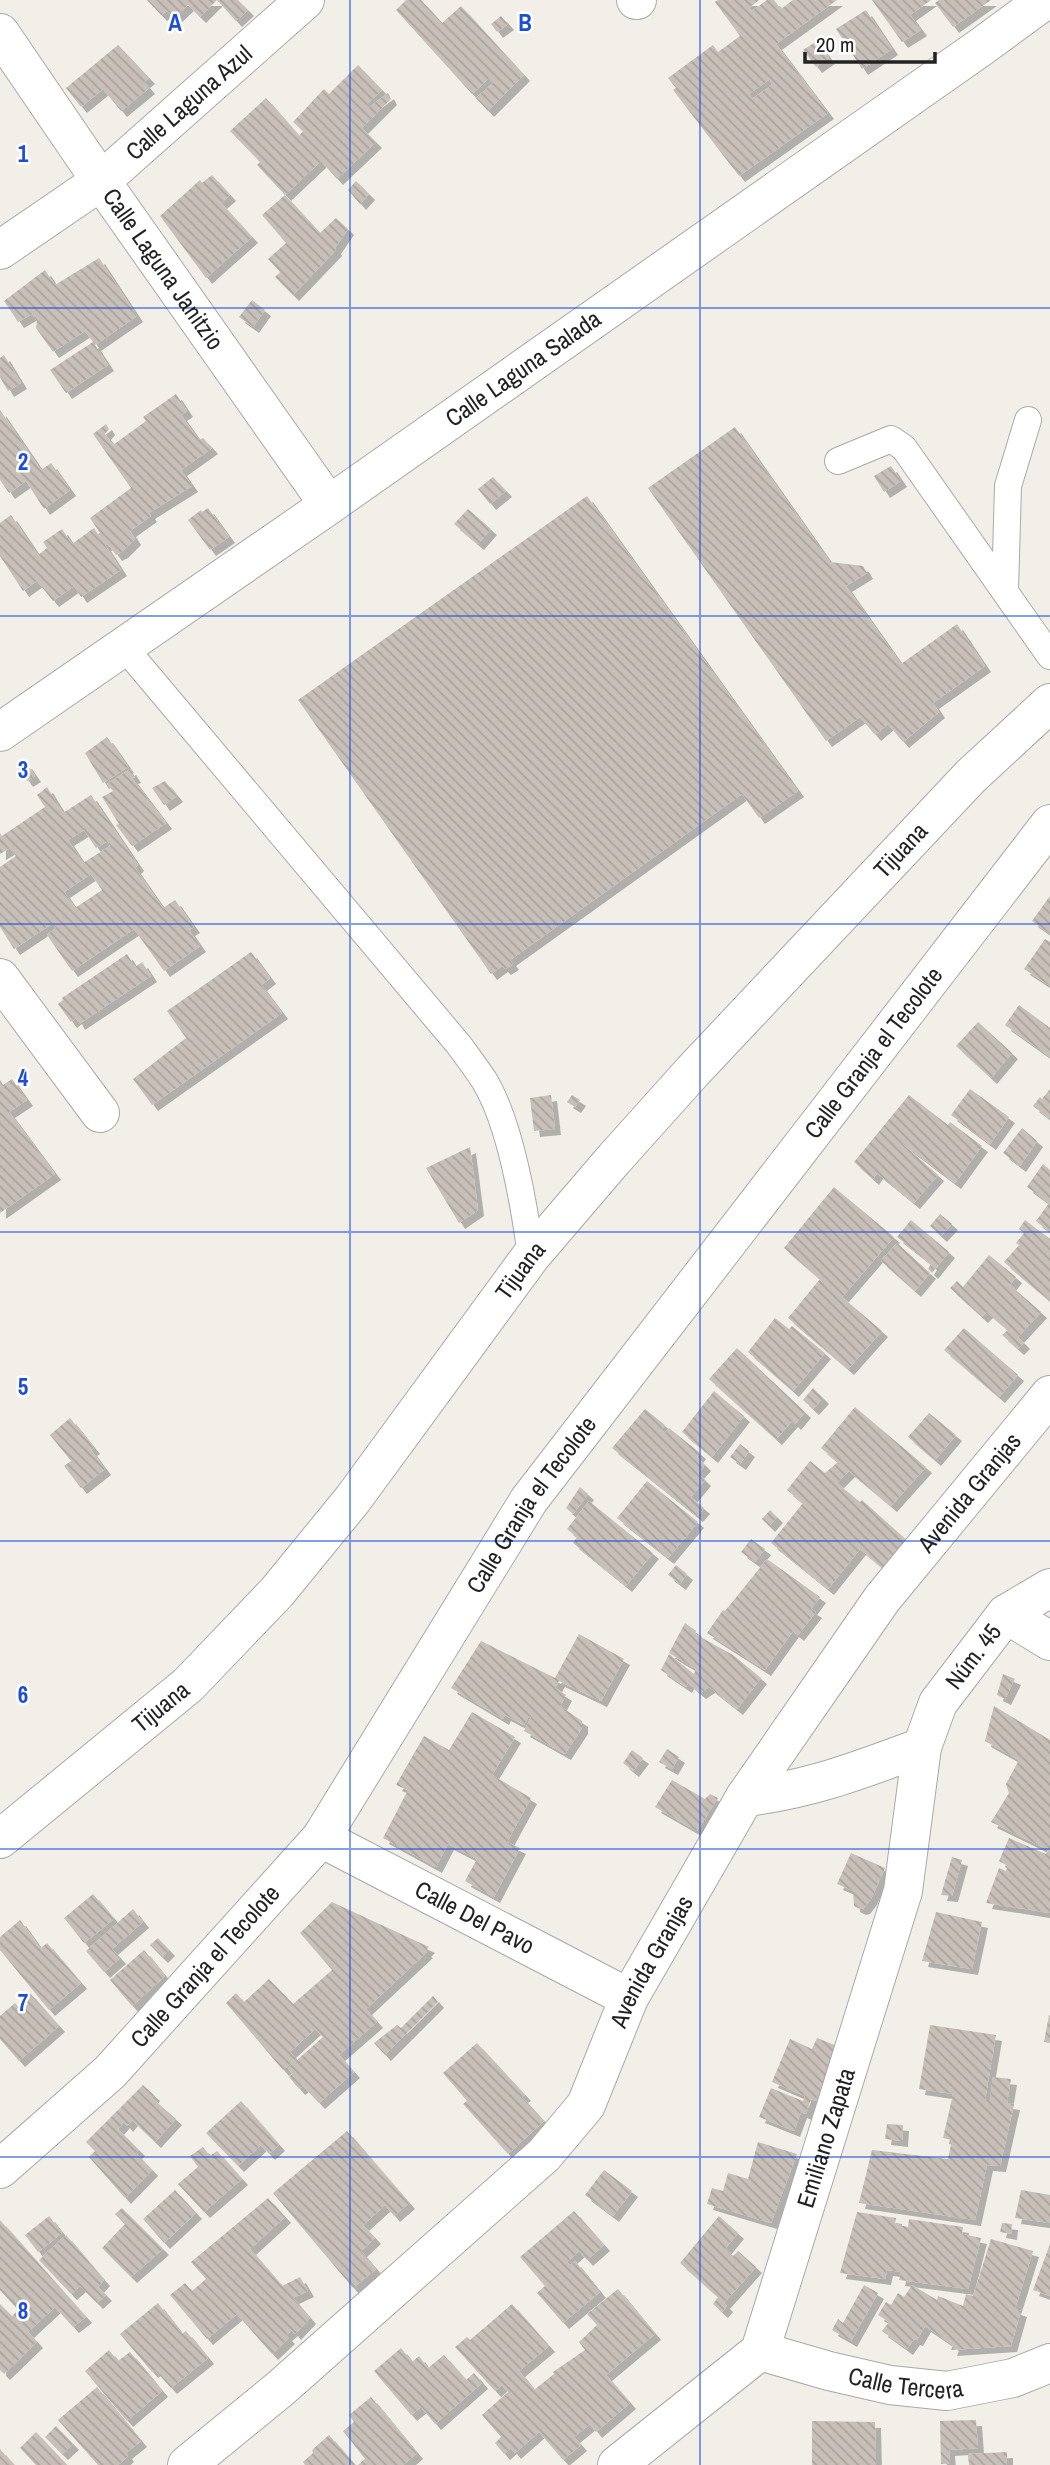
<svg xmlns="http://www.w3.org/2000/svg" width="1050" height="2465" font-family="'Archivo Narrow',sans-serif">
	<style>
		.building { fill: url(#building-back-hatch); fill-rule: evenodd; filter: url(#shadow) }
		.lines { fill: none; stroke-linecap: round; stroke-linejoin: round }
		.service-casing { stroke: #a9a9a9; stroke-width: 28 }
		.minor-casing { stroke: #a9a9a9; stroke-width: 40 }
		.tertiary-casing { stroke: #a9a9a9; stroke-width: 40 }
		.service { stroke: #fff; stroke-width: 26 }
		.minor { stroke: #fff; stroke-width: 38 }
		.tertiary { stroke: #fff; stroke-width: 38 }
		.grid { fill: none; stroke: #1d4ed8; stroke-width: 2; stroke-opacity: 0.55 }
		.labels { text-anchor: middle; stroke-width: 5; stroke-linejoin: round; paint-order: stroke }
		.street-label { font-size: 24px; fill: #222; stroke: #fff }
		.grid-label { font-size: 23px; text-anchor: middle; font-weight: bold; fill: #1d4ed8; stroke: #fff; stroke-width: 5; stroke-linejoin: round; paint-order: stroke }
	</style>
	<defs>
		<pattern id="building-back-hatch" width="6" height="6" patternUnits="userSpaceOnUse" patternTransform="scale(1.75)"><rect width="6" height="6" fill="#c7bfb8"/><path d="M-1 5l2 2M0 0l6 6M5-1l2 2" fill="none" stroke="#aba49e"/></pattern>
		<filter id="shadow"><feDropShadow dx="6" dy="6" stdDeviation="0" flood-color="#0004"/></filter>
	</defs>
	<rect width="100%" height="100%" fill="#f2efe9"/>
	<g class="building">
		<path d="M147,0H238L248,10L236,21L217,0L200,17L188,5L174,18L167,11L161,15Z"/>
		<path d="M406,0H421L442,23L461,6L524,75L488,111L476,98L493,83L489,78L472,94L396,10Z"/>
		<path d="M718,0H759L749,8L752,11L767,0H774L781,9L793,0H837L776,44L828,113L739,176L673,90L676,88L668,78L713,45L718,52L740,36L715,2ZM770,79L772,85L752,99L749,94Z"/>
		<path d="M872,0H931L910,15L921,30L902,42Z"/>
		<path d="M939,0H991L953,27L935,3Z"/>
		<path d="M866,10L892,49L862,69L836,29Z"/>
		<path d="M501,16L508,24L497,32L491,24Z"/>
		<path d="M817,41L829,58L816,67L803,50Z"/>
		<path d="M118,45L149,78L144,82L149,88L121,111L103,89L81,107L66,88Z"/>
		<path d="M358,65L382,90L366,105L368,108L388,93L391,99L362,128L376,142L337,179L321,161L285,195L257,165L260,162L230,131L266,98L299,136L303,131L293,122L324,89L329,94Z"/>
		<path d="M212,175L230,195L221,203L252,237L206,278L160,216L200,180L202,183Z"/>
		<path d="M356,181L369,194L360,204L348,190Z"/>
		<path d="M285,195L320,233L336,218L348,229L335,248L336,250L293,295L275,277L280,272L268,259L286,243L262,215Z"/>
		<path d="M99,258L137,316L95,345L108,365L66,393L50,370L93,342L85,331L53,352L36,328L37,321L32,314L18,322L4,301L45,270L55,285Z"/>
		<path d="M252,300L265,310L253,327L239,317Z"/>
		<path d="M4,355L21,383L8,391L0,377V358Z"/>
		<path d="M176,394L187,411L181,415L199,440L203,438L212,448L181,470L192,486L149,513L151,516L130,531L135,539L122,552L116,555L108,544L105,545L121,570L81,597L74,586L53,601L37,581L23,591L0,556V523L11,515L38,555L47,548L43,542L62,529L72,544L94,528L98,534L100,533L90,518L131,488L93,434L106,424L109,429L105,434L113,445L146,421L143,417Z"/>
		<path d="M0,410L41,470L51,463L70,490L44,509L26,481L9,493L0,480Z"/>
		<path d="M735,427L830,562L863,566L867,573L846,586L901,664L957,624L985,666L933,703L939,712L903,742L888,724L875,735L860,717L826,741L648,488Z"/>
		<path d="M891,466L901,481L884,492L874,476Z"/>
		<path d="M493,477L506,491L490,504L478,489Z"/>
		<path d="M587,496L798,791L759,818L742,794L510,960L513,964L505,969L502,966L491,974L298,700Z"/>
		<path d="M208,508L229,537L210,550L188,520L201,510L202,512Z"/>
		<path d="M468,509L491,529L478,544L454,524Z"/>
		<path d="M107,737L128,767L103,783L85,753Z"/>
		<path d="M26,763L35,776L27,781L18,768Z"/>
		<path d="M130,769L135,777L132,778L166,823L132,846L116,825L119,824L102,797L113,791L107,784Z"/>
		<path d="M165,781L177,796L164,805L152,788Z"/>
		<path d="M47,787L63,813L91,795L138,865L135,868L163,908L175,900L194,927L189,930L200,946L164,971L134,929L72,971L47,935L56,928L53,923L14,949L0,927V867L16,856L10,848L0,854V833L2,836L45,807L37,795ZM84,830L96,848L108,841L110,846L83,863L68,840ZM91,874L102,890L75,908L64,892Z"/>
		<path d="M1050,896V934L1032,921Z"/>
		<path d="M1045,939L1050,942V986L1024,969Z"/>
		<path d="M251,952L270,978L261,985L282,1013L152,1105L133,1079L186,1038L167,1011Z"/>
		<path d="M127,954L135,967L142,962L151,976L79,1024L76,1018L71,1022L58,1004L63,1000L62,998Z"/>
		<path d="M1019,1005L1050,1028V1057L1005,1025Z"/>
		<path d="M978,1022L1012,1053L991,1078L956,1046Z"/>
		<path d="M12,1079L27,1100L9,1112L55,1174L0,1213V1080L3,1085Z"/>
		<path d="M970,1089L1009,1117L990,1144L951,1115Z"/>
		<path d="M1050,1089V1117L1049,1118L1033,1106L1040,1097L1042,1099Z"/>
		<path d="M551,1095L555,1129L534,1131L530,1098Z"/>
		<path d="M572,1095L580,1100L575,1107L567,1102Z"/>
		<path d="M909,1095L948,1125L950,1122L982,1146L955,1183L898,1140L938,1175L914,1203L877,1173L873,1179L854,1162Z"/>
		<path d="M1022,1128L1037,1141L1020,1166L1003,1153Z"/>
		<path d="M470,1147L478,1210L459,1223L426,1168Z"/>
		<path d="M1043,1164L1050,1170V1232L1036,1221L1049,1203L1027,1187Z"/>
		<path d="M834,1187L894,1237L842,1297L882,1331L848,1369L788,1318L820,1279L784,1248Z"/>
		<path d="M940,1214L952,1224L941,1236L930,1226Z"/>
		<path d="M911,1220L949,1252L932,1273L928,1269L931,1264L897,1237Z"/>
		<path d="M1025,1220L1050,1239V1301L1004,1262L1019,1245L1016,1243L1024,1233L1019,1229Z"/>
		<path d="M897,1243L930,1273L915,1291L881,1261Z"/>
		<path d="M989,1255L1016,1277L1010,1285L1041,1312L1018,1337L1024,1343L1018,1349L1002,1335L1008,1330L987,1312L982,1317L950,1288L957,1281L963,1287Z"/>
		<path d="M775,1318L789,1329L792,1326L825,1353L793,1391L748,1352Z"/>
		<path d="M964,1328L1018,1375L999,1397L944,1350Z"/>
		<path d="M737,1348L805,1412L795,1424L792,1421L776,1439L709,1379Z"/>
		<path d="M813,1388L823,1398L813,1409L803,1400Z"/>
		<path d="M714,1391L744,1416L712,1457L682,1432Z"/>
		<path d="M855,1407L926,1467L891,1506L849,1471L837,1483L860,1502L862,1500L910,1543L888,1572L860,1549L828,1589L771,1543L803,1503L787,1490L810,1461L825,1473L838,1462L821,1448Z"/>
		<path d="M645,1409L665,1425L661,1430L665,1433L669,1428L700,1453L697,1457L705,1465L698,1473L705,1480L691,1497L704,1508L697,1516L612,1448Z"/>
		<path d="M929,1413L956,1435L935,1460L908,1437Z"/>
		<path d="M70,1418L94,1448L91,1450L105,1469L81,1488L64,1466L71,1461L50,1435Z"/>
		<path d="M740,1444L749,1451L740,1464L730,1457Z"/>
		<path d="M647,1481L698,1522L668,1558L617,1518Z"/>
		<path d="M580,1487L588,1494L573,1514L566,1508Z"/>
		<path d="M589,1501L653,1553L626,1586L573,1543L577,1537L567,1529Z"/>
		<path d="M770,1510L777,1517L769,1526L762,1519Z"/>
		<path d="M751,1539L765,1549L755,1562L741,1552Z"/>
		<path d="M767,1559L820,1597L811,1609L816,1612L798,1635L793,1631L765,1670L707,1633L723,1610L725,1611Z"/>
		<path d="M676,1565L687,1574L680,1584L668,1575Z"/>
		<path d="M685,1623L696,1631L695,1634L733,1655L761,1678L737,1709L709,1687L700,1693L688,1683L686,1687L661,1670L669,1654L694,1674L696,1669L669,1653Z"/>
		<path d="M579,1634L624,1659L601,1701L559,1681L555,1688L566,1695L560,1706L582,1721V1728L565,1754L524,1731L531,1717L529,1716L524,1725L505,1715L503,1719L451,1688L481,1641L555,1678Z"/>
		<path d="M1003,1674L1015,1679L1005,1699L997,1695Z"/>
		<path d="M994,1706L1050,1740V1913L986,1903L999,1868L1006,1871L1008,1866L999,1861L1009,1838L1046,1854L1048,1850L991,1822L1009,1793L1006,1784L1019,1760L985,1741Z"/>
		<path d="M472,1712L515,1737L492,1775L531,1798L507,1842L520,1848L494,1897L465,1881L477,1859L448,1844L436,1867L383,1838L408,1790L396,1785L424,1736L449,1750Z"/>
		<path d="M667,1749L679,1757L672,1769L659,1762Z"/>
		<path d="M632,1750L643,1758L633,1771L623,1763Z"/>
		<path d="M672,1780L705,1799L710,1794L718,1798L697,1831L655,1807Z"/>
		<path d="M851,1853L885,1868L871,1899L864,1908L860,1909L854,1906L853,1891L837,1884Z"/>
		<path d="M952,1857L962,1860L952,1896L941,1895Z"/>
		<path d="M93,1894L114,1919L84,1943L64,1918Z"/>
		<path d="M332,1902L429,1947L425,1951L427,1952L366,2009L377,2022L339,2055L354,2072L319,2103L303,2086L299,2089L289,2077L292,2074L288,2068L323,2037L315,2029L290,2052L296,2059L283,2070L226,2003L236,1993L244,2002L269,1979L293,2004L332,1970L300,1933Z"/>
		<path d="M133,1909L143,1922L112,1949L120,1958L104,1972L86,1951Z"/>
		<path d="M936,1912L982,1922L972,1969L922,1961Z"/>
		<path d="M20,1920L38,1945L41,1948L47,1943L81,1983L49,2010L0,1950V1937Z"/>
		<path d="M158,1938L169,1950L162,1957L150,1945Z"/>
		<path d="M144,1950L165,1976L132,2006L110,1980Z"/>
		<path d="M29,1992L59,2026L19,2061L0,2039V2016L15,2003L21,2010L28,2004L22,1998Z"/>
		<path d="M433,1996L438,2002L385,2055L374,2043L397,2025L401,2028Z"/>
		<path d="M1049,2015L1050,2016V2043L1044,2042Z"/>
		<path d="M930,2025L996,2035L985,2100H990L993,2077L1011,2079L1007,2103L1014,2104L1000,2166L987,2165L975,2220L859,2203L872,2150L948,2159L952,2140L943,2138L953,2094L919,2089Z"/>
		<path d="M817,2038L837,2046L816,2101L811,2099L806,2114L801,2112L794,2131L759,2117L771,2088L803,2101L805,2096L772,2082L790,2039L812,2049Z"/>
		<path d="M477,2043L525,2095L522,2097L544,2121L508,2154L463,2104L467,2101L443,2073Z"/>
		<path d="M143,2085L154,2095L152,2098L176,2119L155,2142L132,2120L127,2126L124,2122L118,2129L139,2150L136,2153L152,2170L125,2198L89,2157L95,2151L86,2142Z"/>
		<path d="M241,2101L279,2145L269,2154L261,2145L238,2166L206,2133Z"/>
		<path d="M887,2124L903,2125L902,2141L885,2139Z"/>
		<path d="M347,2131L409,2203L394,2216L385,2205L363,2225L375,2238L361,2251L376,2269L353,2288L273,2193Z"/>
		<path d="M758,2142L797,2154L771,2223L707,2204L712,2188L723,2191L728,2173L748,2179Z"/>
		<path d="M203,2147L210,2156L217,2151L242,2179L204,2212L178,2184L198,2167L190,2156Z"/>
		<path d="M604,2170L632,2191L613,2216L585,2195Z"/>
		<path d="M175,2190L196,2213L164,2243L143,2219Z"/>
		<path d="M1021,2190L1050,2195V2223L1015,2218Z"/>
		<path d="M268,2198L285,2217L250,2249L282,2286L300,2277L308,2291L293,2298L310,2318L295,2334L292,2330L286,2335L289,2338L272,2354L237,2314L207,2339L170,2295L185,2283L192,2291L206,2279L191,2262Z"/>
		<path d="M122,2208L163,2249L131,2277L102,2248L125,2224L115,2214Z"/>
		<path d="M574,2211L604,2245L587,2260L579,2251L567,2262L570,2265L575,2261L600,2292L563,2323L537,2293L545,2286L520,2257Z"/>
		<path d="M857,2212L896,2218L895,2224L908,2227L909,2219L963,2227L962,2234L981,2238L968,2289L899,2280L901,2272L887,2270L885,2279L840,2273Z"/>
		<path d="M49,2216L62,2233L38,2252L25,2235Z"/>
		<path d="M719,2216L738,2233L725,2249L733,2256L738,2251L756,2267L724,2303L727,2306L722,2312L713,2304L718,2297L680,2263Z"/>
		<path d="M0,2220L86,2317L73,2327L55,2307L28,2332L37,2342L4,2374L0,2370V2304L12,2316L18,2310L0,2290Z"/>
		<path d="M1002,2223L1012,2224L1011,2234L1000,2232Z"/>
		<path d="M66,2235L104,2280L98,2287L106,2295L97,2303L80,2286L71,2294L39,2260Z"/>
		<path d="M991,2239L1033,2251L1015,2309L1021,2311L1011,2346L951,2350L953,2345L925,2326L917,2340L914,2339L907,2349L882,2331L889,2322L878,2315L886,2302L891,2305L898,2293L904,2297L912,2285L937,2300L938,2296L963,2306L966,2294L973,2296Z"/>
		<path d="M1050,2244V2296L1033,2290Z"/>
		<path d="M864,2285L878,2293L851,2341L832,2330L838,2319L843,2323Z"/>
		<path d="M618,2289L655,2334L606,2375L630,2403L596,2432L590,2424L574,2437L581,2445L563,2460L539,2432L515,2453L511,2448L504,2454L495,2443L501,2437L482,2415L508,2392L502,2385L495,2391L455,2347L467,2337L470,2340L512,2304L549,2346L519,2371L534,2390L554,2374L553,2372L585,2350L579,2342L597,2325L587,2314Z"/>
		<path d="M158,2303L182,2334L186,2331L208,2358L171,2388L155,2370L152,2372L120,2334Z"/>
		<path d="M401,2348L412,2362L419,2356L428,2368L444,2355L466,2380L474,2373L482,2383L435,2424L421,2407L411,2415L374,2371Z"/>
		<path d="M109,2350L118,2361L130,2352L162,2391L127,2421L85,2371Z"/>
		<path d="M97,2387L141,2441L126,2453L128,2456L118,2465H98L58,2420Z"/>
		<path d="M371,2397L417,2453L403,2465H358L365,2459L343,2431L354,2422L349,2415Z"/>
		<path d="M976,2420L978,2448L949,2450L950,2464H941L940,2421Z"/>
		<path d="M812,2421L875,2422L876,2465H812Z"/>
		<path d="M56,2426L73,2444L62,2454L45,2437Z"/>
		<path d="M36,2432L67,2465H36L20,2448Z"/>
		<path d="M329,2435L355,2465H305L303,2462L313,2453L312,2450Z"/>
		<path d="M0,2449L14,2465H0Z"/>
		<path d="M1007,2452V2465H969L968,2454Z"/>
	</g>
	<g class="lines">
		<defs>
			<g id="service">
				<path d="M838,461L891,439L904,448L1050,656"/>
				<path d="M1005,591L1008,486L1028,420"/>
				<path d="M124,647L459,1045C467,1056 476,1068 484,1080C511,1124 524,1204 531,1256"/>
			</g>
			<g id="minor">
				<path d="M636,0H637"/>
				<path id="s1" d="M0,33L101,181L329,505"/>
				<path id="s2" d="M0,250L101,181L305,0"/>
				<path id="s3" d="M0,732L329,505L981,47L1045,0"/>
				<path d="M0,978L100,1113"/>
				<path d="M1006,1614L1050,1641"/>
				<path d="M745,1797C809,1790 863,1769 922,1747"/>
				<path id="s4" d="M321,1838L629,1998"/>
				<path id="s5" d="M0,2169L110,2072L321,1838L529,1500L1050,824"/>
				<path id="s6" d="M760,2351L829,2371L890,2385L947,2391L1013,2378L1050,2363"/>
				<path id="s7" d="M187,2465L281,2388L544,2155L586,2105L629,1998L745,1797L882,1599L1050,1395"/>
				<path id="s8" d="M617,2465L760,2351L903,1891L922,1747L938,1703L1006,1614L1050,1588"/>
			</g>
			<g id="tertiary">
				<path id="s9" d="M0,1839L188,1685L277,1592L353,1499L531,1256L614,1159L693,1071L971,776L1050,703"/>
			</g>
		</defs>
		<use href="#service" class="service-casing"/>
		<use href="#minor" class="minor-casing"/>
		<use href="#tertiary" class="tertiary-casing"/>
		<use href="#service" class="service"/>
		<use href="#minor" class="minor"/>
		<use href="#tertiary" class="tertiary"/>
	</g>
	<path class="grid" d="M350,0V2465M700,0V2465M0,308H1050M0,616H1050M0,924H1050M0,1232H1050M0,1541H1050M0,1849H1050M0,2157H1050"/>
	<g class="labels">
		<g class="street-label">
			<text dy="8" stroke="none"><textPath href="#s2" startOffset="240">Calle Laguna Azul</textPath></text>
			<text dy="8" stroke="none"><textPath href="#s1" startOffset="287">Calle Laguna Janitzio</textPath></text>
			<text dy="8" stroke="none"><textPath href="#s3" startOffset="637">Calle Laguna Salada</textPath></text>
			<text dy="8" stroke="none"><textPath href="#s9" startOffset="1342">Tijuana</textPath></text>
			<text dy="8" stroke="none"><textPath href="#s5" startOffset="1423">Calle Granja el Tecolote</textPath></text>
			<text dy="8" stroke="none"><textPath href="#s9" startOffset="775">Tijuana</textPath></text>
			<text dy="8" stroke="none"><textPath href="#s7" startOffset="1264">Avenida Granjas</textPath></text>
			<text dy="8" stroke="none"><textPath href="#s5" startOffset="856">Calle Granja el Tecolote</textPath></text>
			<text dy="8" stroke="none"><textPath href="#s8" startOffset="915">Núm. 45</textPath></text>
			<text dy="8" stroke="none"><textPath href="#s9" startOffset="208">Tijuana</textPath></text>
			<text dy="8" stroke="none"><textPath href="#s4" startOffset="173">Calle Del Pavo</textPath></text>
			<text dy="8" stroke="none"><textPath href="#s7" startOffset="696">Avenida Granjas</textPath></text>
			<text dy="8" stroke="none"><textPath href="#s5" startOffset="289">Calle Granja el Tecolote</textPath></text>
			<text dy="8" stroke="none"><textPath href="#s8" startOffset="406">Emiliano Zapata</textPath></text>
			<text dy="8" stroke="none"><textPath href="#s6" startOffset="150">Calle Tercera</textPath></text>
		</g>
	</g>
	<g class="grid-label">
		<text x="175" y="31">A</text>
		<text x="525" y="31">B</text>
		<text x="23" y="162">1</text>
		<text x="23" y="470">2</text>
		<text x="23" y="778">3</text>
		<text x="23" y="1086">4</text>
		<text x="23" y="1395">5</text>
		<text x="23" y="1703">6</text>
		<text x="23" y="2011">7</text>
		<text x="23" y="2319">8</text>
	</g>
	<path d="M805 52v10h130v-10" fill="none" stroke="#222222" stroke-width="3.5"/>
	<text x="816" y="52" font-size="21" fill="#222222" stroke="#ffffff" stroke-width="5" paint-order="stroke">20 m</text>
</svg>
